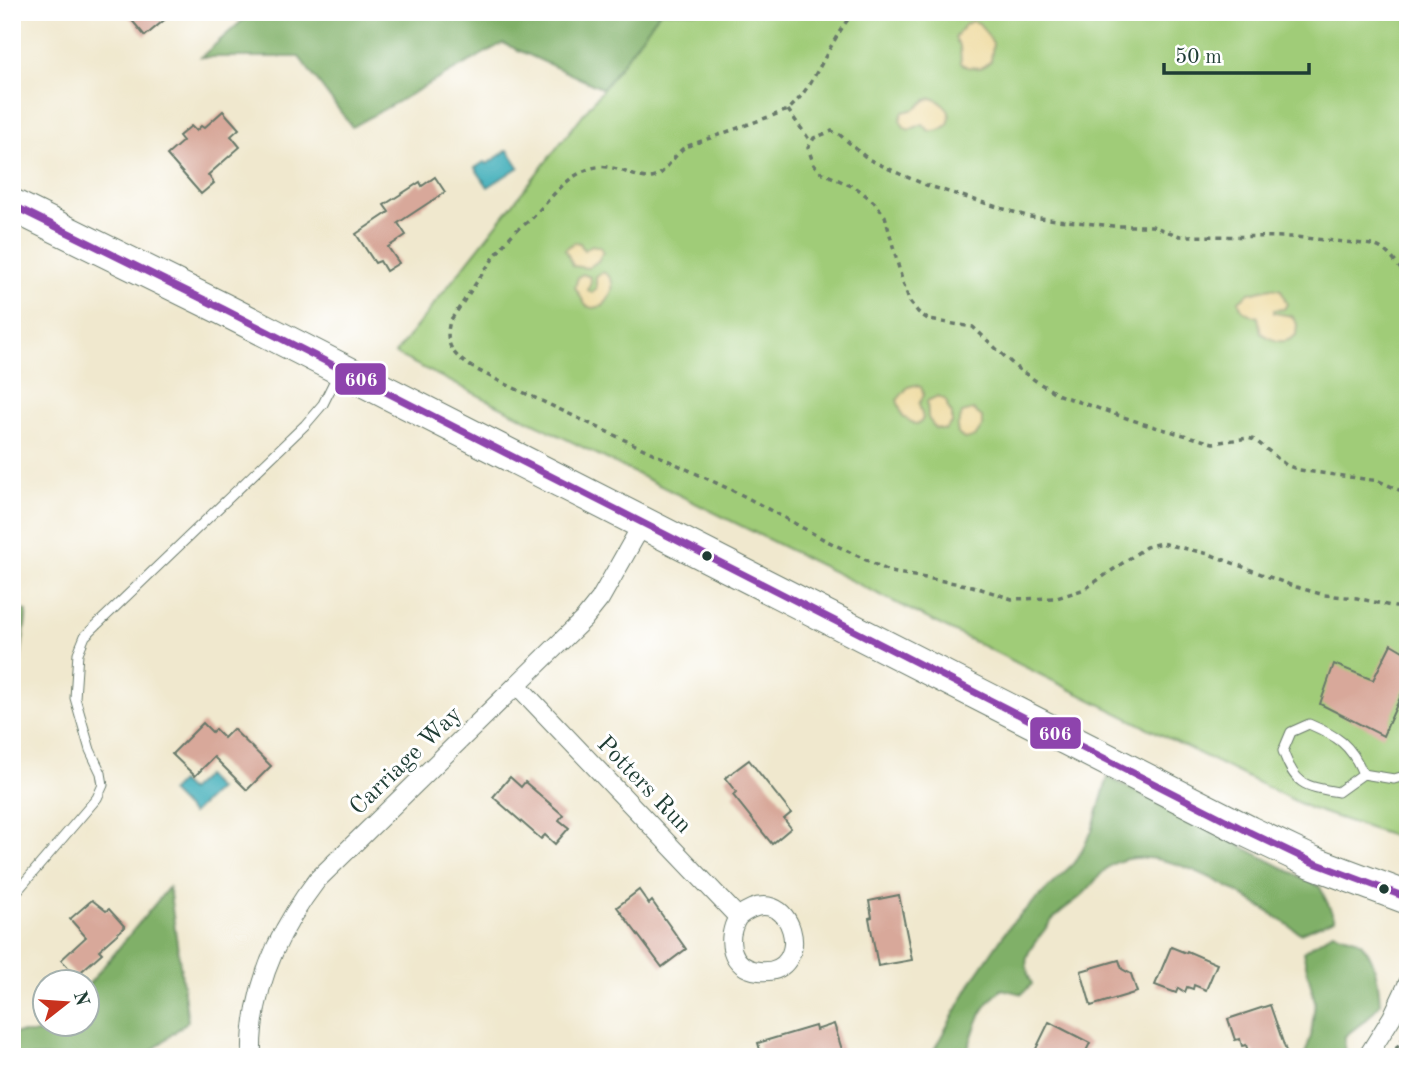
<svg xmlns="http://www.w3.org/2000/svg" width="1420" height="1069" font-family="'Old Standard TT',serif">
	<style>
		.green { fill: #a0cc78; stroke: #608456; stroke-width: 2 }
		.forest { fill: #80b068; stroke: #50764e; stroke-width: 2 }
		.sand { fill: #eeda9e; stroke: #868c69; stroke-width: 2 }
		.water { fill: #3bacb7; stroke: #2d7476; stroke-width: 2 }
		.building { fill: #d8a89a }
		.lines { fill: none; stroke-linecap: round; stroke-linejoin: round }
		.lane-casing { stroke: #68796a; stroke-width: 11 }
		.street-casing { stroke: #68796a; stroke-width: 20 }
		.highway-casing { stroke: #68796a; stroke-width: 34 }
		.path { stroke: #68796a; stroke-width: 3.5; stroke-dasharray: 5 5; stroke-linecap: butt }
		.lane { stroke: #fff; stroke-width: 9 }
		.street { stroke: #fff; stroke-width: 18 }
		.highway { stroke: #fff; stroke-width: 32 }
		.bus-1-casing { stroke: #fff; stroke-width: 12 }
		.bus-1 { stroke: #8e44ad; stroke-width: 7 }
		.bus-dot { fill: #1f3d34; stroke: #fff; stroke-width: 2.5 }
		.labels { text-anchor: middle; stroke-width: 6; stroke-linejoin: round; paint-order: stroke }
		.street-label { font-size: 24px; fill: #1f3d34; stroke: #fff }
		.line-badge { stroke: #fff; stroke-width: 2.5 }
		.badge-label { font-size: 19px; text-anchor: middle; font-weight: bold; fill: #fff }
	</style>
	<rect width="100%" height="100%" fill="#fff"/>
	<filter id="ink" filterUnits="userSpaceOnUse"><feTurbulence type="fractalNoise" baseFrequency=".0143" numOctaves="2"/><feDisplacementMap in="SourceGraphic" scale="14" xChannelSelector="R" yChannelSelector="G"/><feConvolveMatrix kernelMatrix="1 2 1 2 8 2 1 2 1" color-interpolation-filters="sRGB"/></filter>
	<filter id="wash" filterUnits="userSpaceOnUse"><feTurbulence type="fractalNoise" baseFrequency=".00686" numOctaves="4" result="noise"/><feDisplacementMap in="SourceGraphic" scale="28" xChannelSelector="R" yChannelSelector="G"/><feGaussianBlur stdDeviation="1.57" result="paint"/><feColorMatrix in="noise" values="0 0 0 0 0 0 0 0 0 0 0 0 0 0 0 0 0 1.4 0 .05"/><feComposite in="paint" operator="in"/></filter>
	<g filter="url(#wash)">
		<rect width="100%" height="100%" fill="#f0e8ce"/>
		<path class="green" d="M660,12H1408V841L1309,808L395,354L603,89Z"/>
		<g class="forest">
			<path d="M252,12H660L603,89L503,43L352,127L299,57H201Z"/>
			<path d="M12,608L27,611L16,694L12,699Z"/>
			<path d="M1108,777L1320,887L1335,919L1300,933C1259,905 1162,835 1111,865C1100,872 1092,887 1081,896C1070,906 1058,911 1049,924C1032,948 1018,954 1032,984L1022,994L1002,989C974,1014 978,1024 965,1057H930L974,978L1011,924L1076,861L1092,831Z"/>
			<path d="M169,887L188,1021L144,1057H12V1033H47L55,1024H88V985Z"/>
			<path d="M1333,932C1340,935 1348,936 1355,939C1375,950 1379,984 1380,1004L1367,1019L1345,1036L1344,1057H1304L1311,1036L1315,1002L1303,952Z"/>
		</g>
		<g class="sand">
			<path d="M972,21L979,23L993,43L991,61L981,68L967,67L961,63L960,47L955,38L965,25Z"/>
			<path d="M932,98C958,107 954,133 929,131L923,124L909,130L904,127L900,120L903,112L915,109L926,100Z"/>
			<path d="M575,242L580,243L584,250L592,245L600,247L603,252L598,261L588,268L573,266L565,249Z"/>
			<path d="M603,272C619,281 612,295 603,306L593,308L586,306L575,287L578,277L583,274L590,277L591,282L588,290L592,293L596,289V276Z"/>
			<path d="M1271,288L1281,290L1287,304L1284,309L1274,310V313L1292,316L1297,324L1296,335C1284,346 1273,341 1261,333L1258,317C1249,314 1240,312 1239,301L1249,293Z"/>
			<path d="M915,385L921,387L924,395L919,404L923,418L920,423L915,424L903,417L897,400L908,387Z"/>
			<path d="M938,396L946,400L948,408L952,414V423L945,430L935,428L928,418L927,401Z"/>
			<path d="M973,410L982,417V427L975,437L964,439L958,434L957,428L962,413Z"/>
		</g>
		<g class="water">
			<path d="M508,150L519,167L488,187L475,168L484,162L487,164Z"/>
			<path d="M205,776L218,789L192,814L170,792L180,782L189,791Z"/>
		</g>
		<g id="blocks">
			<g class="building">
				<path d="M125,12H174L145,36Z"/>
				<path d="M223,111L239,129L231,136L240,147L208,175L214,183L201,194L167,155L183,141L179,136L191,126L196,131L201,126L204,128Z"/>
				<path d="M435,177L445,192L398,223L406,235L388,247L399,263L386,271L380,261L375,263L356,234L389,212L384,205L420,182L422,186Z"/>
				<path d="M1391,644L1408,654V680L1383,736L1320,704L1334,664L1373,680Z"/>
				<path d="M203,723L212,732L215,729L224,738L233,729L271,766L247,790L214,757L195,776L172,754Z"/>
				<path d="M749,760L791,813L784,819L791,828L772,844L733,795L736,792L725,778Z"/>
				<path d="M510,777L521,787L525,782L563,815L559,820L569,828L555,844L545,835L541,839L493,797Z"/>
				<path d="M639,890L649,904L652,901L686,949L662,967L617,907Z"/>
				<path d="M899,895L912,960L878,966L869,918L872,917L869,901Z"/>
				<path d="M92,900L106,911L109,909L125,927L99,950L102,953L76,976L61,960L86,937L70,919Z"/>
				<path d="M1171,947L1186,953L1187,951L1217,964L1206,990L1194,985L1193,989L1187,987L1185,992L1178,988L1176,993L1155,985Z"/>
				<path d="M1119,960L1122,969L1131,974L1137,992L1091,1006L1081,971Z"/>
				<path d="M1270,1005L1287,1054L1278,1057H1255L1253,1050L1248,1051L1246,1045L1242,1046L1240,1039L1235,1040L1228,1019Z"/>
				<path d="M1049,1022L1090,1043L1083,1057H1032Z"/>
				<path d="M834,1024L843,1053L832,1057H762L758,1043L815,1026L816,1030Z"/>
			</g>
		</g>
	</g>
	<g filter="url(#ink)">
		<use href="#blocks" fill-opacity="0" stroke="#68796a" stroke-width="2"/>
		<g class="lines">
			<defs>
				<g id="lane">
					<path d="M1363,774C1351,744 1337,736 1309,724L1291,732L1283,751C1295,785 1304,786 1338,792L1363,774L1394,779L1408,775"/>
					<path d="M12,897L97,798L103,785L101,773L90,750L75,698L78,653L85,636L305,425L323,404L338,374"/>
				</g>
				<g id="street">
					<path d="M517,685L738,917C725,939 730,968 759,971C818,977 793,873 738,917"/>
					<path d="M252,1057C250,991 279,930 317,880L584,619L600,599L643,523"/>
					<path d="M1367,1057L1392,1017L1408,983"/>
				</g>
				<path id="highway" d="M12,205L223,309L1249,832L1312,862L1408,898"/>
			</defs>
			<use href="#lane" class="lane-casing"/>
			<use href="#street" class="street-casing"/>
			<use href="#highway" class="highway-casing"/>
			<g class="path">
				<path d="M854,12C828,42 817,84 788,110L685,147C674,155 665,173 655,177C638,183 616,161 592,168C566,176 552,197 534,216C527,224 516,229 510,237C488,263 470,293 450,321C440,357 471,366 497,380L744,496L825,540L891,572L972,586L1012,599L1057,598L1085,589L1146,547L1161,543L1209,554L1293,586L1324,595L1357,598L1395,607H1408"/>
				<path d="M788,110L811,142"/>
				<path d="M1408,278C1396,265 1390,250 1373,245L1296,237L1180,236L1152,226H1113L1030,217L926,185L900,174L868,159L840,135L832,131L814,138L808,148L814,165L821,172L858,189L874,202L885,216L902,280L910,302L918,312L929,320L973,327L1017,368L1039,383L1059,395L1144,424L1213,443L1248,438L1255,440L1286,465L1299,470L1379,481L1408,494"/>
				<path d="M1405,872L1408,861"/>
				<path d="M1396,1049L1408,1031"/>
			</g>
			<use href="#lane" class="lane"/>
			<use href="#street" class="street"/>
			<use href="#highway" class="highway"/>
			<defs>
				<path id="bus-1" d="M12,205L223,309L1249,832L1312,862L1408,898"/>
			</defs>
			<use href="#bus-1" class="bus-1-casing"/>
			<use href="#bus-1" class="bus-1"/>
		</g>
	</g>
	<g class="bus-dot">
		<circle cx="707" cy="556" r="6"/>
		<circle cx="1384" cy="889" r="6"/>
	</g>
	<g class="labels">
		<g class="street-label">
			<text transform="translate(405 760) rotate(-44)" y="8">Carriage Way</text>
			<text transform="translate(645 784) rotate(46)" y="8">Potters Run</text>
		</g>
	</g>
	<g class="line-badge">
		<rect x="334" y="362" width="53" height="34" rx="7" fill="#8e44ad"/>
		<rect x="1029" y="716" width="53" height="34" rx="7" fill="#8e44ad"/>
	</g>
	<g class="badge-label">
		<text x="361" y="386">606</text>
		<text x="1055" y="740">606</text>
	</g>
	<rect width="1420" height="1069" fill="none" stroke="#fff" stroke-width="42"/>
	<g transform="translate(66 1003) rotate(73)"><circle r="33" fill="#ffffff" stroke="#a5b1ae" stroke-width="2"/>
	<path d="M0-5L12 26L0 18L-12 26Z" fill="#c8321e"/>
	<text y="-10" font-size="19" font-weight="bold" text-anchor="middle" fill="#1f3d34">N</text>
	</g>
	<path d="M1164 63v10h145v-10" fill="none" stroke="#1f3d34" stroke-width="3.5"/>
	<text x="1175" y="63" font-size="21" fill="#1f3d34" stroke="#ffffff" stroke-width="5" paint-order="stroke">50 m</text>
</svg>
